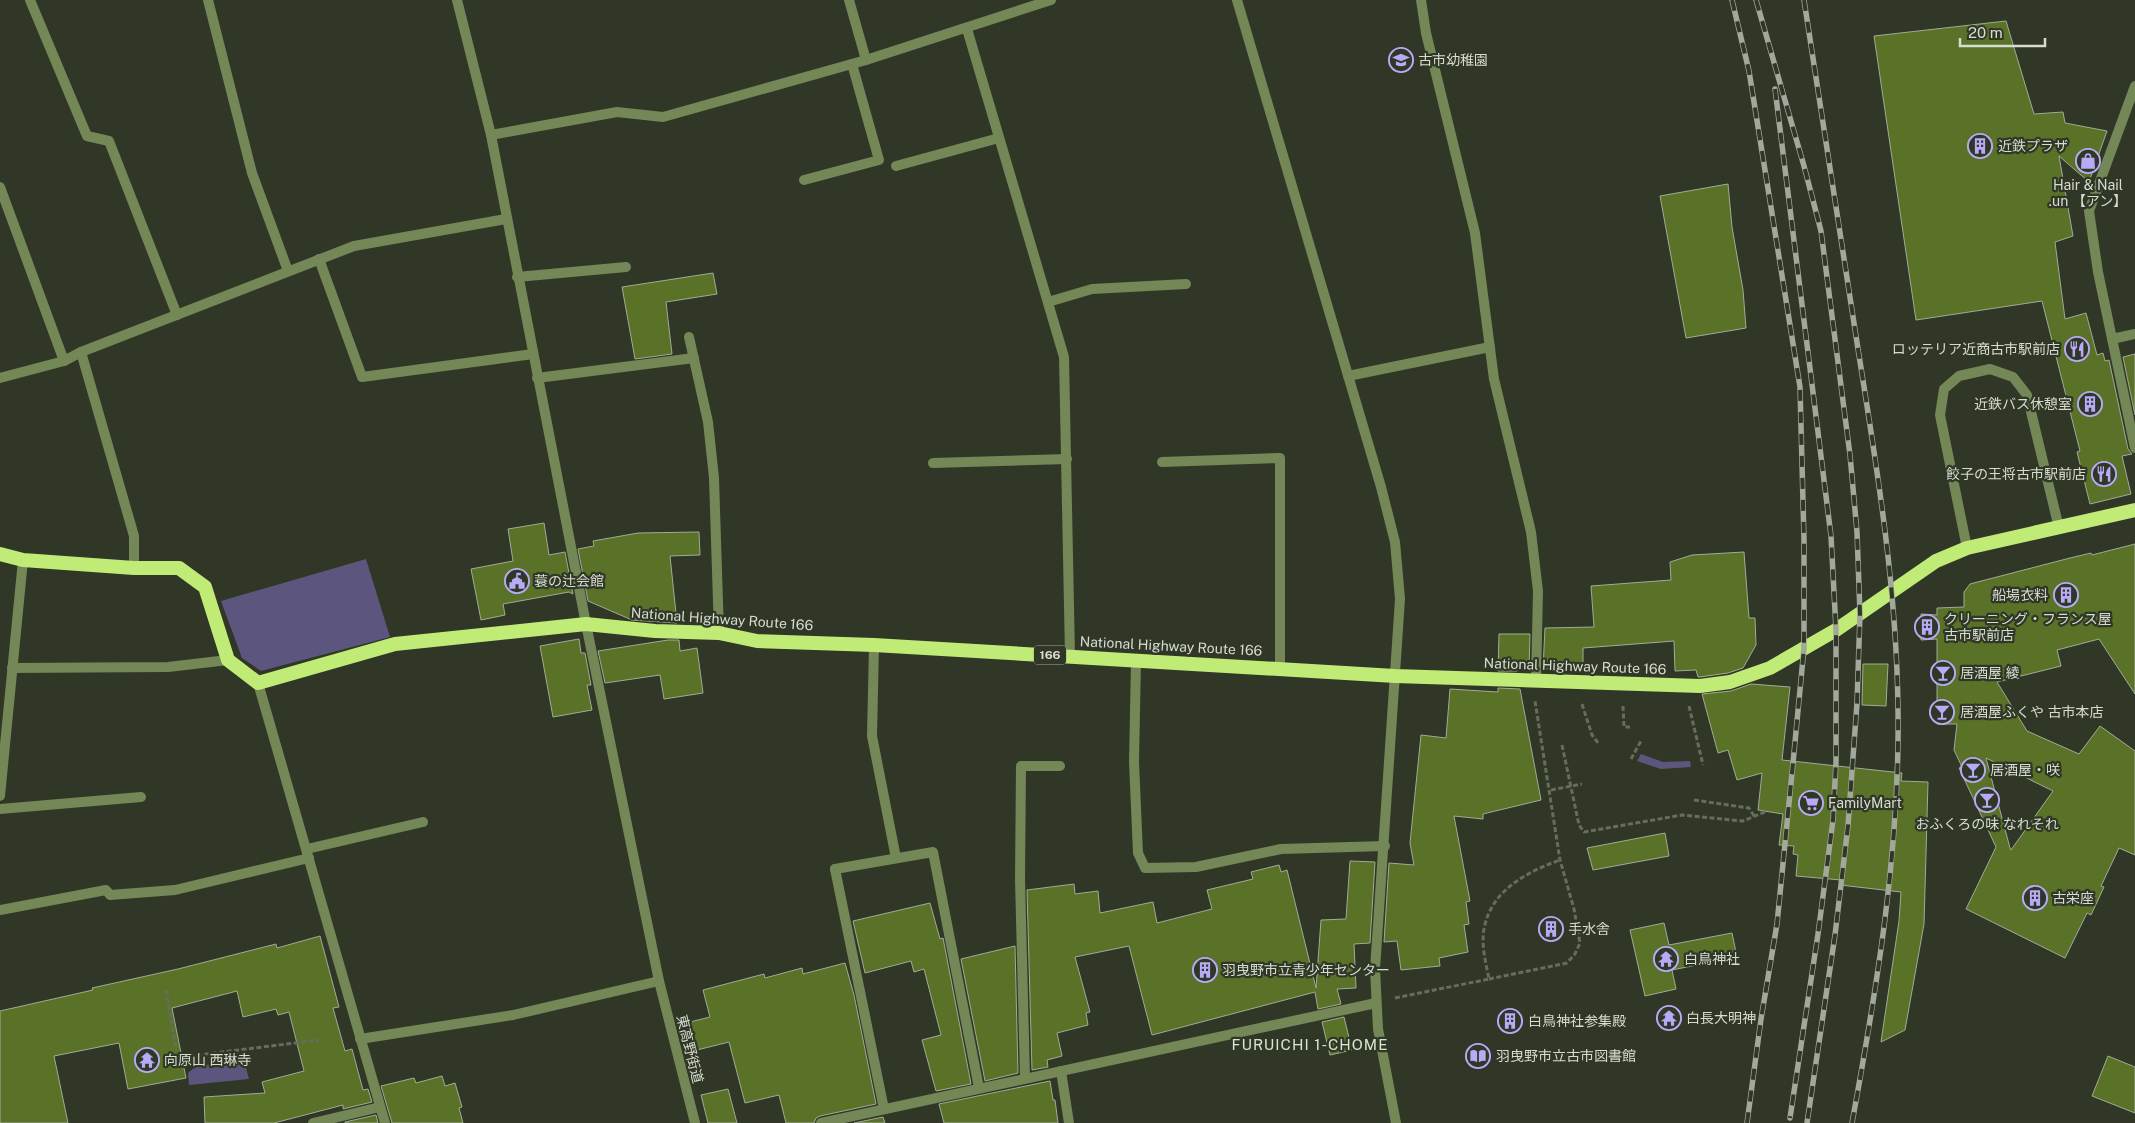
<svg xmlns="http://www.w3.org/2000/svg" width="2135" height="1123" font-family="'Public Sans','Noto Sans JP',sans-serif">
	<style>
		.green { fill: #5c557d }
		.building { fill: #597228; stroke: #a3ab97; fill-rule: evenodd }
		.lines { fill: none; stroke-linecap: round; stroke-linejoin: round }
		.path { stroke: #676d5e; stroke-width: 3; stroke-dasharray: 5 2.5; stroke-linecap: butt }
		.service { stroke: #748756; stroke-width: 10 }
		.minor { stroke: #748756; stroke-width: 10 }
		.trunk { stroke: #c0eb76; stroke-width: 14 }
		.rail-casing { stroke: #a3a89c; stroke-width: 5.5 }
		.rail { stroke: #303726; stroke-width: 4; stroke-dasharray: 11; stroke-linecap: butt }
		.labels { text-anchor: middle; stroke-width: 4.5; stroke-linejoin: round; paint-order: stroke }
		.shield { fill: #303726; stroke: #a5aa9e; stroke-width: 1 }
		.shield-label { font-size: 12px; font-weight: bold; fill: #d7dcd1 }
		.poi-label { font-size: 14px; fill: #d7dcd1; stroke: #303726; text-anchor: start }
		.street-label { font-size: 14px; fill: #d7dcd1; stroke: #303726 }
		.neighbourhood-label { font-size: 15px; letter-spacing: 1px; fill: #dbe4ce; stroke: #303726 }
	</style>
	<rect width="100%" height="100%" fill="#303726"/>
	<g class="green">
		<path d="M366,559L390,637L261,671L242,658L221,601Z"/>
		<path d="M1641,754L1663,762L1690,761L1691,767L1661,769L1637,761Z"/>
		<path d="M200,1063L210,1065L245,1064L249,1079L189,1085L188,1073Z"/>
	</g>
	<g class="building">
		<path d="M2006,21L2034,114L2063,112L2065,123L2107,131L2089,182L2059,156L2073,236L2055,242L2065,319L2086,313L2097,355L2103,353L2105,361L2109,360L2128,449L2132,454L2122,456L2131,494L2090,504L2077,452L2080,451L2042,301L1916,320L1874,36Z"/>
		<path d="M1728,184L1732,227L1743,290L1746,328L1686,338L1660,196Z"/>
		<path d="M713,273L717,294L666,302L672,354L635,359L622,287Z"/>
		<path d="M2135,354V415L2123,357Z"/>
		<path d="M544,523L549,555L565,552L573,594L569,592L503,604L505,615L481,620L471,569L513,561L508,529Z"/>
		<path d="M699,532L700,555L670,556L677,623L632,620L588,601L578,549L594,546L593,541L638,533Z"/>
		<path d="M2135,544V694L2099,639L2057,650L2061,666L1997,682L2027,731L2079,754L2100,726L2135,751V855L2119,848L2101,886L2104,887L2091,915L2087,913L2065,958L1966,909L1996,847L1959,768L1962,767L1954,750L1957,724H1937V639L1921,640V614L1937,615V608L1964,607V592L1970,584L2070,558L2091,553L2092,555ZM1986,758L2053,791L2011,850L2010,848Z"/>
		<path d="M1744,552L1749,618H1755L1756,645L1743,668L1728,673L1700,677H1698L1696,670L1675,671L1674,641L1583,648V668L1543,669L1545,628L1594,627L1591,586L1671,580L1670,562L1692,555Z"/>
		<path d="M1499,634H1530L1529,669H1516L1517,671H1498Z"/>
		<path d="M579,639L581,653H585L591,685H587L592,710L553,717L540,646Z"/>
		<path d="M668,640H679L680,651L697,648L703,693L664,699L660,675L605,683L598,651Z"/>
		<path d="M1863,664H1888L1886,706L1862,705Z"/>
		<path d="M1751,684L1790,687L1782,760L1902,773L1901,781L1928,782L1924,924L1905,1030L1881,1042L1899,921L1901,892L1840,885L1841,880L1796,876L1798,855L1793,854L1794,846L1779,845L1783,814L1758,810L1762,773L1737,780L1728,750L1718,753L1702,694L1731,691Z"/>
		<path d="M1498,688L1520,689L1541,800L1483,814V819L1454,816L1470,901L1466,902L1469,924L1464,925L1468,952L1439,958L1440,966L1401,970L1397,941L1384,942L1389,863L1414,865L1410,843L1421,735L1446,738L1450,689L1498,692Z"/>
		<path d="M1665,833L1669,856L1593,870L1587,848Z"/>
		<path d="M1350,861L1375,862L1370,943L1354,944L1356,988L1337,989L1341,1004L1318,1009L1315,992L1152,1035L1129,946L1075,957L1090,1012L1086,1013L1088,1025L1057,1033L1062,1056L1047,1060L1048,1067L1032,1070L1027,890L1074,884L1075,894L1098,891L1100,913L1153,902L1157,923L1212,909L1207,890L1253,879L1251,872L1279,865L1281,872L1287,870L1316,988L1321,920L1346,919Z"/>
		<path d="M930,903L940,939L943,938L971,1084L936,1091L922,1040L941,1035L924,969L914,972L911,961L865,973L853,921Z"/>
		<path d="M1664,923L1669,945L1732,933L1737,957L1672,970L1676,989L1645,996L1630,930Z"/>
		<path d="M320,936L339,1007L333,1008L345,1051L352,1049L363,1090L368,1089L372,1102L343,1109V1105L274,1123H205L204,1097L265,1093L262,1082L304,1071L289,1012L278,1015L276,1009L243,1017L237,991L172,1008L186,1078L128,1089L119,1043L54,1056L68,1123H0V1011L93,990L92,988L178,969L276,944L277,948Z"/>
		<path d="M1015,946L1018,1073L985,1081L961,959Z"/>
		<path d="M845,963L854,995L876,1104L820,1116L816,1118L814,1123H786L779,1095L745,1103L729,1042L693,1051L686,1023L710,1017L703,990L764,974L765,978L802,968L803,974Z"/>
		<path d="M1344,1017L1352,1050L1330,1055L1322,1022Z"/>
		<path d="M2108,1056L2135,1067V1113L2092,1096Z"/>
		<path d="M442,1076L445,1086L455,1083L462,1107L459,1108L463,1123H392L381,1086L414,1078L416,1083Z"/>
		<path d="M1050,1081L1053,1100H1055L1058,1123H944L939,1104Z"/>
		<path d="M728,1089L737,1123H708L701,1095Z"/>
		<path d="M376,1115L378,1123H345V1122Z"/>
		<path d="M883,1117L885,1123H854Z"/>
	</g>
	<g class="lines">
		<g class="path">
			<path d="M1582,704L1592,735L1598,743"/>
			<path d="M1623,706L1624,727H1630"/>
			<path d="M1689,706L1703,765"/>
			<path d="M1562,745L1579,825L1584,832L1682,815L1743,821L1767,811"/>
			<path d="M1631,759L1641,741"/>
			<path d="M1551,790L1582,784"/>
			<path d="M1694,800L1749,808L1754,816"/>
			<path d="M1489,979L1567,963L1575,954L1580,943L1574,909L1560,860L1535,701"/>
			<path d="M166,990L176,1047"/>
			<path d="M1395,998L1489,979C1486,964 1481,945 1484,929C1491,890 1527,872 1560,860"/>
			<path d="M182,1057L319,1040"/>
		</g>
		<g class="service">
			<path d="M896,166L999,138"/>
			<path d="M804,180L879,160L852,64"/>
			<path d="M517,277L626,267"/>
			<path d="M1967,548L1940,415L1944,389L1959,376L1990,369L2013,377L2027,395L2059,528"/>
			<path d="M874,645L872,736L896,858"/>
			<path d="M307,849L423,822"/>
			<path d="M835,869L884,1109"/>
			<path d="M0,910L106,890L110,895L175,890L309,858"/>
		</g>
		<g class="minor">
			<path d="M30,0L87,136L109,141L177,315"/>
			<path d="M208,0L252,173L288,271"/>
			<path d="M457,0L491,135L586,624L659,981L695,1123"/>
			<path d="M849,0L866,60"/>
			<path d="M1237,0L1381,487L1395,542L1400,599L1375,969L1378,1029L1396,1123"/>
			<path d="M1421,0L1426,33L1475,233L1494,379L1531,532L1538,591L1536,680"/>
			<path d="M967,29L1064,357L1070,656"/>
			<path d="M2135,86L2089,211L2098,272L2135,448"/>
			<path d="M491,135L617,112L663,117L866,60L1051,0"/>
			<path d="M0,187L64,361L81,352L354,246L506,219"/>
			<path d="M319,259L362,377L533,354"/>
			<path d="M1048,302L1092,289L1186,284"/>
			<path d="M689,337L708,422L714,478L719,633"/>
			<path d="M2112,339L2135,334"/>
			<path d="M81,352L134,536V568"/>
			<path d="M1348,376L1490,347"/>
			<path d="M0,378L64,361"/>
			<path d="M537,378L694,358"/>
			<path d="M1162,462L1280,458V669"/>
			<path d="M933,463L1067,459"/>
			<path d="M1136,661L1134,762L1138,853L1145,868L1196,867L1281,849L1385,846"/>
			<path d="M12,668L168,667L228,660"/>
			<path d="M258,683L385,1123"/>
			<path d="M0,796L23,560"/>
			<path d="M0,809L141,797"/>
			<path d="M835,869L933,852L979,1088"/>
			<path d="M360,1039L513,1015L659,981"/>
			<path d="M1061,1071L1069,1123"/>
			<path d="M1025,1078L1020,879L1021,766H1060"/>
			<path d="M313,1123L380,1107"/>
			<path d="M821,1123L1376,1003"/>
		</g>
		<path class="trunk" d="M0,554L23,560L134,568H179L205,587L228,660L258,683L395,644L586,624L655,631L719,633L757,641L874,645L1395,676L1700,686L1730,682L1770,668L1836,630L1936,561L1967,548L2135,510"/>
		<defs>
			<g id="rail">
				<path d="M1732,0L1749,71L1800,387L1804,540V648L1793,763L1777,924L1761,1019L1747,1123"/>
				<path d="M1756,0L1804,166L1821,231L1850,455L1857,532L1860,614L1857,703L1848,826L1835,935L1807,1123"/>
				<path d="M1804,0C1822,116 1840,232 1858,349C1877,468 1897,589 1898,711C1900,849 1877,987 1852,1123"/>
				<path d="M1775,89L1831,536L1836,630V762L1833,820L1818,934L1790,1118"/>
			</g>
		</defs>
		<use href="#rail" class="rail-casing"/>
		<use href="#rail" class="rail"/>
	</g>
	<defs>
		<symbol id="school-ring" viewBox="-11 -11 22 22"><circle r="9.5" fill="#303726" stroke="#b7abf7" stroke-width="1.5"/><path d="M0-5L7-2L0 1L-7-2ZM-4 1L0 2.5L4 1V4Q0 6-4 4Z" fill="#b7abf7"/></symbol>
		<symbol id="building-ring" viewBox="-11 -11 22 22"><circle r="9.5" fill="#303726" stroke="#b7abf7" stroke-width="1.5"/><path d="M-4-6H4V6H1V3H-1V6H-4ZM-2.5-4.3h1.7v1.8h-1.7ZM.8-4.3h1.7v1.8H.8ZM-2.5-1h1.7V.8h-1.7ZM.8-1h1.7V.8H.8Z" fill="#b7abf7"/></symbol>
		<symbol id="shop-ring" viewBox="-11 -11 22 22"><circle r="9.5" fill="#303726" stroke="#b7abf7" stroke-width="1.5"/><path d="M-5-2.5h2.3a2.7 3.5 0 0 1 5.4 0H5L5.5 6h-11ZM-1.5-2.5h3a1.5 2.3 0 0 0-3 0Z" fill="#b7abf7"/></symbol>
		<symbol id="restaurant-ring" viewBox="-11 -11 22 22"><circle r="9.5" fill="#303726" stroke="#b7abf7" stroke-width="1.5"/><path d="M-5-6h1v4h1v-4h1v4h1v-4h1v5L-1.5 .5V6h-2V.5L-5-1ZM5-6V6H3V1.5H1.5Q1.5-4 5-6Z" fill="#b7abf7"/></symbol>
		<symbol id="civic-ring" viewBox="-11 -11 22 22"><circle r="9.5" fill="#303726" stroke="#b7abf7" stroke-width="1.5"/><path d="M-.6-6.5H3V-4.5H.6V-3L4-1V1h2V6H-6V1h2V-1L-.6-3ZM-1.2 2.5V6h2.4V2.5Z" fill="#b7abf7"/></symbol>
		<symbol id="bar-ring" viewBox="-11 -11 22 22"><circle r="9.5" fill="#303726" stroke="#b7abf7" stroke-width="1.5"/><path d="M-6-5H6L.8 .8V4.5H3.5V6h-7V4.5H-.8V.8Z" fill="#b7abf7"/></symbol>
		<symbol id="supermarket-ring" viewBox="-11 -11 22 22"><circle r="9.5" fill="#303726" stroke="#b7abf7" stroke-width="1.5"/><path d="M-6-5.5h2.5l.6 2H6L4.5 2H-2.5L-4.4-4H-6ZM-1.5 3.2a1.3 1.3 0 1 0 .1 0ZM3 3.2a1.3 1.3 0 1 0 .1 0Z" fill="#b7abf7"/></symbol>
		<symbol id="temple-ring" viewBox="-11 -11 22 22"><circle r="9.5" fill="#303726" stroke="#b7abf7" stroke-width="1.5"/><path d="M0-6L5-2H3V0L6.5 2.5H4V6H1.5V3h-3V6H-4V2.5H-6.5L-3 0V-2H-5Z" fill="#b7abf7"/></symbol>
		<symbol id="library-ring" viewBox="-11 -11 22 22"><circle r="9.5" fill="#303726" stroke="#b7abf7" stroke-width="1.5"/><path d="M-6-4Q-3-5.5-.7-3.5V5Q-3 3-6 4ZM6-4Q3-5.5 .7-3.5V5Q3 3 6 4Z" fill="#b7abf7"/></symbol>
	</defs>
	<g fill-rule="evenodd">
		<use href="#school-ring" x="1387" y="46" width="28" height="28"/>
		<use href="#building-ring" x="1966" y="132" width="28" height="28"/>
		<use href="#shop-ring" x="2074" y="147" width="28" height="28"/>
		<use href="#restaurant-ring" x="2063" y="335" width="28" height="28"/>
		<use href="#building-ring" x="2076" y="390" width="28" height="28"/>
		<use href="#restaurant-ring" x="2090" y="460" width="28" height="28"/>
		<use href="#civic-ring" x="503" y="567" width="28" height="28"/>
		<use href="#building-ring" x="2052" y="581" width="28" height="28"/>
		<use href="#building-ring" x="1913" y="613" width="28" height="28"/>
		<use href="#bar-ring" x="1929" y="659" width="28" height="28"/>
		<use href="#bar-ring" x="1928" y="698" width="28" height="28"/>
		<use href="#bar-ring" x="1959" y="756" width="28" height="28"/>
		<use href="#bar-ring" x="1973" y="786" width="28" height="28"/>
		<use href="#supermarket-ring" x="1797" y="789" width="28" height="28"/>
		<use href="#building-ring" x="2021" y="884" width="28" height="28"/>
		<use href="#building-ring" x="1537" y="915" width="28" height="28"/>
		<use href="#temple-ring" x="1652" y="945" width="28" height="28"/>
		<use href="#building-ring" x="1191" y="956" width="28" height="28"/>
		<use href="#temple-ring" x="1655" y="1004" width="28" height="28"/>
		<use href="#building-ring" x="1496" y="1007" width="28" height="28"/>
		<use href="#library-ring" x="1464" y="1042" width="28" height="28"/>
		<use href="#temple-ring" x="133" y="1046" width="28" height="28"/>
	</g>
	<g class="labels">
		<rect class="shield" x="1034" y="645.5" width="32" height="19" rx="4"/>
		<g class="shield-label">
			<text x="1050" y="659">166</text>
		</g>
		<g class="poi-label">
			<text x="1418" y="65">古市幼稚園</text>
			<text x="1998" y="151">近鉄プラザ</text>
			<text x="2088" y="190" text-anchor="middle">Hair &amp; Nail<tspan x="2088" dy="16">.un 【アン】</tspan></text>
			<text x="2060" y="354" text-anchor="end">ロッテリア近商古市駅前店</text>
			<text x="2072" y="409" text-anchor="end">近鉄バス休憩室</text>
			<text x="2086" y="479" text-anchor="end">餃子の王将古市駅前店</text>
			<text x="534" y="586">蓑の辻会館</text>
			<text x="2048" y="600" text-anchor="end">船場衣料</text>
			<text x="1944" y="624">クリーニング・フランス屋<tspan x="1944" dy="16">古市駅前店</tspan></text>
			<text x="1960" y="678">居酒屋 綾</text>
			<text x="1960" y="717">居酒屋ふくや 古市本店</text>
			<text x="1990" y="775">居酒屋・咲</text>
			<text x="1828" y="808">FamilyMart</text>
			<text x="1987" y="829" text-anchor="middle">おふくろの味 なれそれ</text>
			<text x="2052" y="903">古栄座</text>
			<text x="1568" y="934">手水舎</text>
			<text x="1684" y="964">白鳥神社</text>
			<text x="1222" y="975">羽曳野市立青少年センター</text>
			<text x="1686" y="1023">白長大明神</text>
			<text x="1528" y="1026">白鳥神社参集殿</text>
			<text x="1496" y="1061">羽曳野市立古市図書館</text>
			<text x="164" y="1065">向原山 西琳寺</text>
		</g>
		<g class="street-label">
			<text transform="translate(722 619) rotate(4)" y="5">National Highway Route 166</text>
			<text transform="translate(1171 646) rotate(3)" y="5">National Highway Route 166</text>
			<text transform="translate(1575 666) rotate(2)" y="5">National Highway Route 166</text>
			<text transform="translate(690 1049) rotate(76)" y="5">東高野街道</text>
		</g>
		<g class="neighbourhood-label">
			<text x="1310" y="1050">FURUICHI 1-CHOME</text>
		</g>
	</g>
	<path d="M1960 38v8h85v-8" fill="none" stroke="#d7dcd1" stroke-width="2.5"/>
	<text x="1968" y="38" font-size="15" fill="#d7dcd1" stroke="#303726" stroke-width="4" paint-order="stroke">20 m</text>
</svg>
